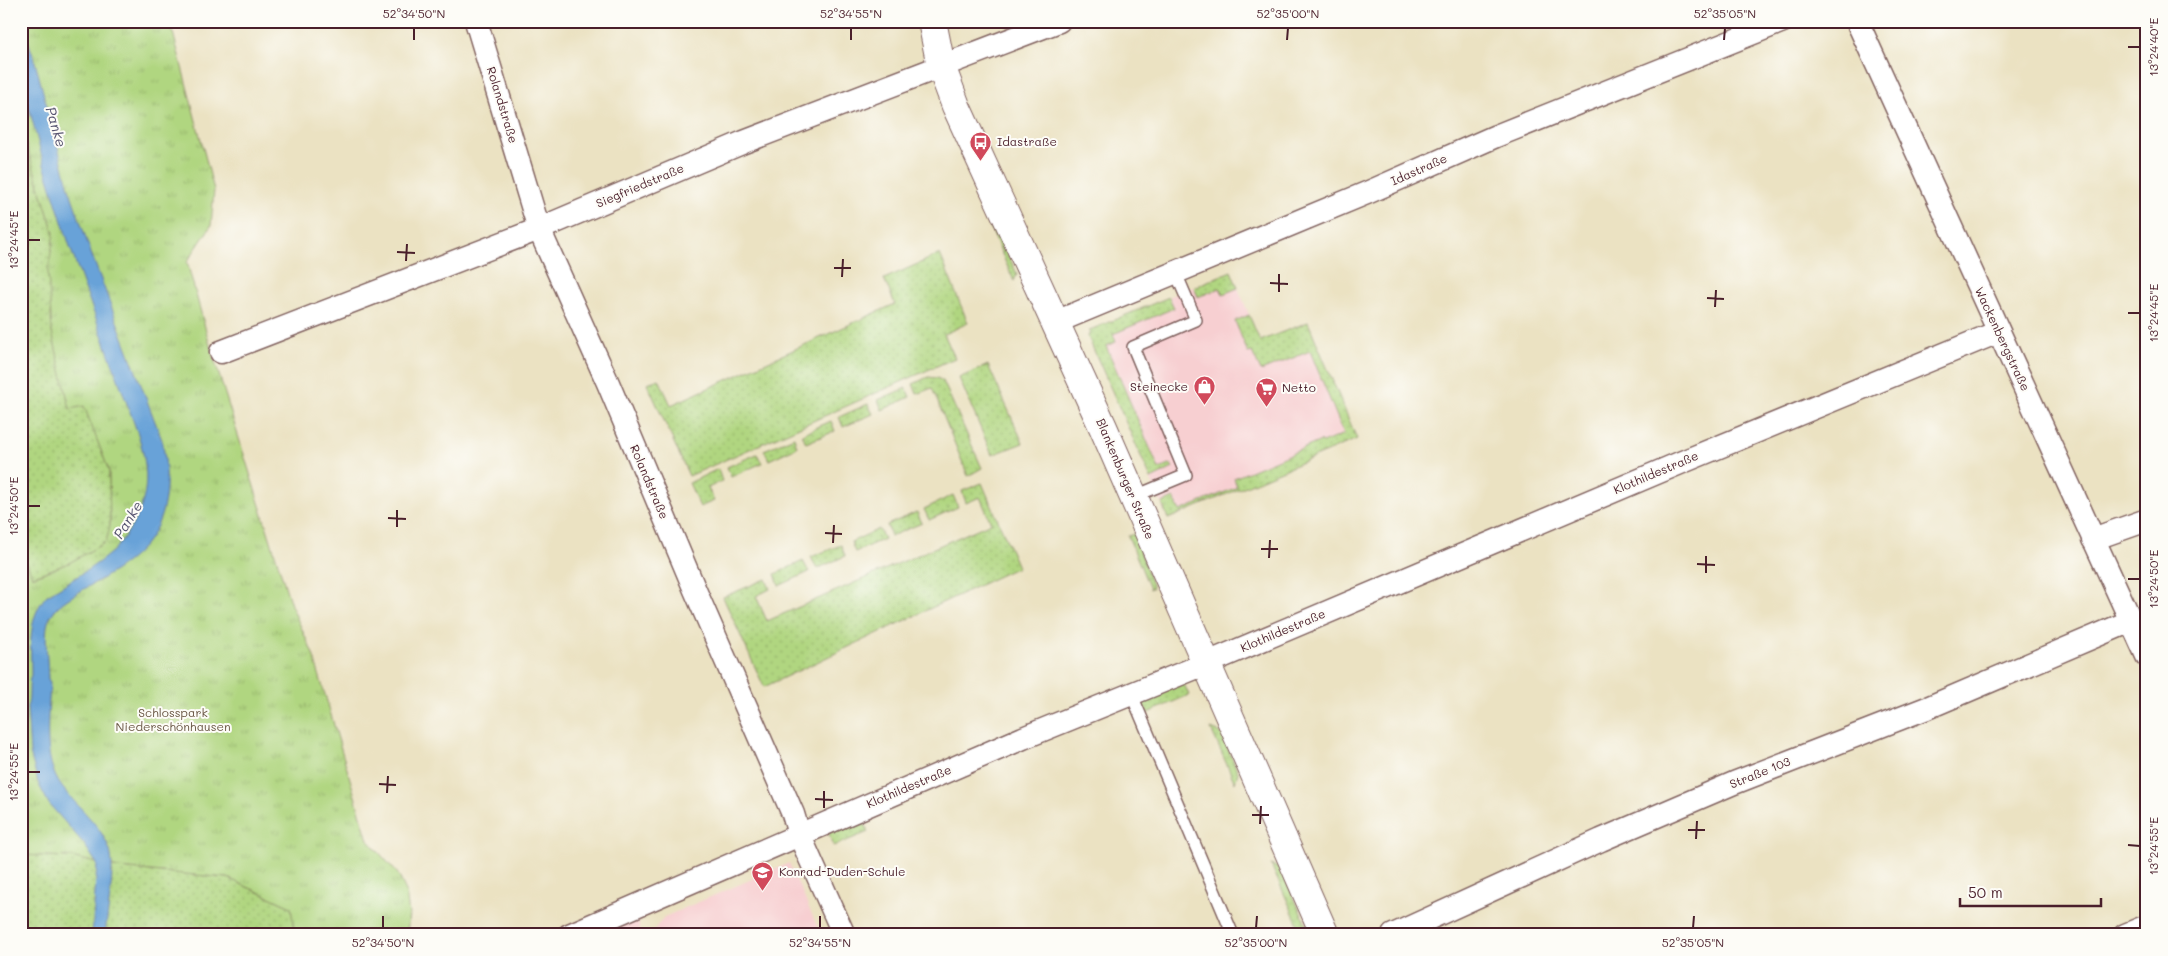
<svg xmlns="http://www.w3.org/2000/svg" width="2168" height="956" font-family="Mali,sans-serif">
	<style>
		.built { fill: #f7cfd1 }
		.grass { fill: url(#grass-dots); stroke: #7d7a56 }
		.park { fill: url(#park-tufts); stroke: #7d7a56 }
		.water { fill: #68a2d8; stroke: #596082 }
		.lines { fill: none; stroke-linecap: round; stroke-linejoin: round }
		.lane-casing { stroke: #826360; stroke-width: 14 }
		.street-casing { stroke: #826360; stroke-width: 25 }
		.secondary-casing { stroke: #826360; stroke-width: 30 }
		.lane { stroke: #fff; stroke-width: 11 }
		.street { stroke: #fff; stroke-width: 22 }
		.secondary { stroke: #fff; stroke-width: 28 }
		.ticks { fill: none; stroke: #4a1f2b; stroke-width: 2 }
		.labels { text-anchor: middle; stroke-width: 4; stroke-linejoin: round; paint-order: stroke }
		.street-label { font-size: 12px; fill: #4a1f2b; stroke: #fdfcf7 }
		.poi-label { font-size: 12px; fill: #4a1f2b; stroke: #fdfcf7; text-anchor: start }
		.park-label { font-size: 12px; fill: #695644; stroke: #fdfcf7 }
		.water-label { font-size: 14px; font-style: italic; fill: #565370; stroke: #fdfcf7 }
		.neatline { fill: none; stroke: #4a1f2b; stroke-width: 2 }
		.ticks-label { font-size: 12px; text-anchor: middle; fill: #4a1f2b }
	</style>
	<defs>
		<pattern id="grass-dots" width="8" height="8" patternUnits="userSpaceOnUse" patternTransform="scale(1.25)"><rect width="8" height="8" fill="#b0d680"/><path d="M2 2h.1M6 6h.1" fill="none" stroke="#99b76f" stroke-width="1.8" stroke-linecap="round"/></pattern>
		<pattern id="park-tufts" width="24" height="20" patternUnits="userSpaceOnUse" patternTransform="scale(1.25)"><rect width="24" height="20" fill="#b0d680"/><path d="M3 7l-1-3M5 7V3M7 7l1-3M15 17l-1-3M17 17v-4M19 17l1-3" fill="none" stroke="#99b76f"/></pattern>
	</defs>
	<rect width="100%" height="100%" fill="#fdfcf7"/>
	<filter id="ink" filterUnits="userSpaceOnUse"><feTurbulence type="fractalNoise" baseFrequency=".02" numOctaves="2"/><feDisplacementMap in="SourceGraphic" scale="10" xChannelSelector="R" yChannelSelector="G"/><feConvolveMatrix kernelMatrix="1 2 1 2 8 2 1 2 1" color-interpolation-filters="sRGB"/></filter>
	<filter id="wash" filterUnits="userSpaceOnUse"><feTurbulence type="fractalNoise" baseFrequency=".0096" numOctaves="4" result="noise"/><feDisplacementMap in="SourceGraphic" scale="20" xChannelSelector="R" yChannelSelector="G"/><feGaussianBlur stdDeviation="1.12" result="paint"/><feColorMatrix in="noise" values="0 0 0 0 0 0 0 0 0 0 0 0 0 0 0 0 0 1.4 0 .05"/><feComposite in="paint" operator="in"/></filter>
	<g filter="url(#wash)">
		<rect width="100%" height="100%" fill="#ebe2c2"/>
		<g class="built">
			<path d="M1231,271L1260,341L1308,322L1357,439L1168,519L1088,337L1090,330Z"/>
			<path d="M789,863L821,935H653V931L664,917Z"/>
			<path d="M638,915L640,935H591Z"/>
		</g>
		<g class="grass">
			<path d="M21,128L54,233L52,332L70,408L84,405L109,471L110,526L107,542L69,563L31,577L27,562L21,560Z"/>
			<path d="M986,218H991L1017,274L1014,281Z"/>
			<path d="M940,254L968,323L944,334L955,358L689,476L647,383L659,379L671,405L895,304L884,279Z"/>
			<path d="M1231,271L1238,288L1223,294L1220,288L1198,297L1194,287Z"/>
			<path d="M1169,297L1174,308L1113,334L1116,342L1106,346L1159,469L1171,464L1173,468L1151,479L1088,337L1090,330Z"/>
			<path d="M1249,315L1260,341L1308,322L1357,439L1168,519L1162,503L1174,498L1180,511L1237,487L1234,478L1321,441L1322,443L1344,434L1310,351L1261,371L1252,352L1248,353L1235,321Z"/>
			<path d="M988,365L1023,443L992,455L959,378Z"/>
			<path d="M928,377L937,378L943,381L982,468L968,476L932,388L917,394L913,384Z"/>
			<path d="M906,388L910,397L882,410L878,400Z"/>
			<path d="M868,404L873,414L843,427L839,417Z"/>
			<path d="M831,421L835,431L806,443L802,434Z"/>
			<path d="M794,437L797,447L769,460L764,450Z"/>
			<path d="M757,454L762,463L731,477L727,467Z"/>
			<path d="M718,469L722,481L708,488L714,501L700,507L689,483Z"/>
			<path d="M982,483L1018,567L764,687L723,597L766,579L770,589L756,596L767,621L991,523L980,497L966,503L962,491Z"/>
			<path d="M953,495L958,507L929,520L924,509Z"/>
			<path d="M917,512L922,523L891,536L887,525Z"/>
			<path d="M879,529L884,539L855,552L851,542Z"/>
			<path d="M1134,534L1153,588L1150,589L1128,536Z"/>
			<path d="M841,545L845,556L817,569L811,557Z"/>
			<path d="M803,561L809,572L779,586L775,574Z"/>
			<path d="M1183,682L1189,695L1143,715L1137,701Z"/>
			<path d="M1211,729L1221,733L1238,772L1235,783Z"/>
			<path d="M862,817L868,832L834,846L828,832Z"/>
			<path d="M21,855L71,857L119,868L228,878L291,907L295,931L297,935H21Z"/>
			<path d="M1271,865L1281,869L1311,935H1303Z"/>
		</g>
		<path class="park" d="M21,21H170L214,190L211,226L187,262L211,349L291,605L313,654L368,840L398,874L406,891L409,914L407,935H298L294,930L291,907L228,878L119,868L71,857L21,855V560L27,562L32,577L69,563L106,542L110,526L109,471L84,406L70,409L52,332L48,272L54,233L21,128Z"/>
		<path class="water" d="M21,21L34,58L69,188L91,253L162,440C169,475 170,515 145,545C129,564 105,577 84,589C70,598 54,605 48,622C44,634 48,665 48,679L50,682C49,715 41,759 62,787C78,808 102,825 110,851C116,871 107,913 105,935H92L97,864L84,844L49,804L39,785L30,753L27,707C31,697 27,686 31,675C31,647 27,619 46,596C68,582 93,568 113,551C117,547 121,541 125,536C150,502 150,473 138,434L71,250L44,165L21,77Z"/>
	</g>
	<g filter="url(#ink)">
		<g class="lines">
			<defs>
				<g id="lane">
					<path d="M1133,497L1186,475L1133,347L1196,320L1175,271"/>
					<path d="M1131,693L1233,935"/>
				</g>
				<g id="street">
					<path d="M476,21L539,229L608,383L695,590L793,814L799,834L844,935"/>
					<path d="M1857,21L2147,656"/>
					<path d="M1056,322L1369,192L1496,136L1783,21"/>
					<path d="M221,352L539,229L744,142L1059,21"/>
					<path d="M2093,539L2147,520"/>
					<path d="M569,935L1023,738L1205,664L1680,463L1998,332"/>
					<path d="M1393,935L1601,840L1734,783L1927,708L2131,621"/>
					<path d="M2125,935L2147,926"/>
				</g>
				<path id="secondary" d="M932,21L941,66L956,106L1103,427L1325,935"/>
			</defs>
			<use href="#lane" class="lane-casing"/>
			<use href="#street" class="street-casing"/>
			<use href="#secondary" class="secondary-casing"/>
			<use href="#lane" class="lane"/>
			<use href="#street" class="street"/>
			<use href="#secondary" class="secondary"/>
		</g>
	</g>
	<path class="ticks" d="M414,40V28M851,40V28M1287,40L1288,28M1724,40L1725,28M2128,47H2140M28,240H40M397,252L415,253M406,261L407,244M834,268H851M842,277L843,259M1270,283L1288,284M1279,292V274M1707,298L1724,299M1715,307L1716,290M2128,313H2140M28,506H40M388,518L406,519M397,527V510M825,533L842,534M833,543L834,525M1261,549H1278M1269,558L1270,540M1697,564L1715,565M1706,573V556M2128,579H2140M28,772H40M379,784L396,785M387,793L388,776M815,799L833,800M824,808V791M1252,815H1269M1260,824L1261,806M1688,830H1705M1696,839L1697,821M2128,845L2140,846M383,928V916M820,928V916M1256,928L1257,916M1693,928L1694,916"/>
	<defs>
		<symbol id="bus-pin" viewBox="-11 -11 22 30"><path d="M0 17L-7.5 6A9.5 9.5 0 1 1 7.5 6Z" fill="#d1495b" stroke="#fdfcf7"/><path d="M-5-6H5V4H4V6H2V4H-2V6H-4V4H-5ZM-3.5-4V0h7V-4ZM-3.5 1.2v1.5H-2V1.2ZM2 1.2v1.5H3.5V1.2Z" fill="#fff"/></symbol>
		<symbol id="shop-pin" viewBox="-11 -11 22 30"><path d="M0 17L-7.5 6A9.5 9.5 0 1 1 7.5 6Z" fill="#d1495b" stroke="#fdfcf7"/><path d="M-5-2.5h2.3a2.7 3.5 0 0 1 5.4 0H5L5.5 6h-11ZM-1.5-2.5h3a1.5 2.3 0 0 0-3 0Z" fill="#fff"/></symbol>
		<symbol id="supermarket-pin" viewBox="-11 -11 22 30"><path d="M0 17L-7.5 6A9.5 9.5 0 1 1 7.5 6Z" fill="#d1495b" stroke="#fdfcf7"/><path d="M-6-5.5h2.5l.6 2H6L4.5 2H-2.5L-4.4-4H-6ZM-1.5 3.2a1.3 1.3 0 1 0 .1 0ZM3 3.2a1.3 1.3 0 1 0 .1 0Z" fill="#fff"/></symbol>
		<symbol id="school-pin" viewBox="-11 -11 22 30"><path d="M0 17L-7.5 6A9.5 9.5 0 1 1 7.5 6Z" fill="#d1495b" stroke="#fdfcf7"/><path d="M0-5L7-2L0 1L-7-2ZM-4 1L0 2.5L4 1V4Q0 6-4 4Z" fill="#fff"/></symbol>
	</defs>
	<g fill-rule="evenodd">
		<use href="#bus-pin" x="968" y="130" width="25" height="34"/>
		<use href="#shop-pin" x="1192" y="374" width="25" height="34"/>
		<use href="#supermarket-pin" x="1254" y="376" width="25" height="34"/>
		<use href="#school-pin" x="750" y="860" width="25" height="34"/>
	</g>
	<g class="labels">
		<g class="street-label">
			<text transform="translate(502 105) rotate(73)" y="4">Rolandstraße</text>
			<text transform="translate(1419 170) rotate(-24)" y="4">Idastraße</text>
			<text transform="translate(640 186) rotate(-23)" y="4">Siegfriedstraße</text>
			<text transform="translate(2002 339) rotate(65)" y="4">Wackenbergstraße</text>
			<text transform="translate(1656 473) rotate(-23)" y="4">Klothildestraße</text>
			<text transform="translate(1125 479) rotate(67)" y="4">Blankenburger Straße</text>
			<text transform="translate(649 482) rotate(67)" y="4">Rolandstraße</text>
			<text transform="translate(1283 631) rotate(-23)" y="4">Klothildestraße</text>
			<text transform="translate(1760 773) rotate(-22)" y="4">Straße 103</text>
			<text transform="translate(909 787) rotate(-23)" y="4">Klothildestraße</text>
		</g>
		<g class="poi-label">
			<text x="997" y="146">Idastraße</text>
			<text x="1188" y="391" text-anchor="end">Steinecke</text>
			<text x="1282" y="392">Netto</text>
			<text x="779" y="876">Konrad-Duden-Schule</text>
		</g>
		<g class="park-label">
			<text x="173" y="717">Schlosspark<tspan x="173" dy="14">Niederschönhausen</tspan></text>
		</g>
		<g class="water-label">
			<text transform="translate(56 127) rotate(74)" y="5">Panke</text>
			<text transform="translate(128 520) rotate(-58)" y="5">Panke</text>
		</g>
	</g>
	<rect width="2168" height="956" fill="none" stroke="#fdfcf7" stroke-width="55"/>
	<path d="M1960 898v8h141v-8" fill="none" stroke="#4a1f2b" stroke-width="2.5"/>
	<text x="1968" y="898" font-size="15" fill="#4a1f2b" stroke="#fdfcf7" stroke-width="4" paint-order="stroke">50 m</text>
	<rect x="28" y="28" width="2112" height="900" class="neatline"/>
	<g class="ticks-label">
		<text x="414" y="18">52°34'50"N</text>
		<text x="851" y="18">52°34'55"N</text>
		<text x="1288" y="18">52°35'00"N</text>
		<text x="1725" y="18">52°35'05"N</text>
		<text transform="translate(2154 47) rotate(-90)" y="4">13°24'40"E</text>
		<text transform="translate(14 240) rotate(-90)" y="4">13°24'45"E</text>
		<text transform="translate(2154 313) rotate(-90)" y="4">13°24'45"E</text>
		<text transform="translate(14 506) rotate(-90)" y="4">13°24'50"E</text>
		<text transform="translate(2154 579) rotate(-90)" y="4">13°24'50"E</text>
		<text transform="translate(14 772) rotate(-90)" y="4">13°24'55"E</text>
		<text transform="translate(2154 846) rotate(-90)" y="4">13°24'55"E</text>
		<text x="383" y="947">52°34'50"N</text>
		<text x="820" y="947">52°34'55"N</text>
		<text x="1256" y="947">52°35'00"N</text>
		<text x="1693" y="947">52°35'05"N</text>
	</g>
</svg>
